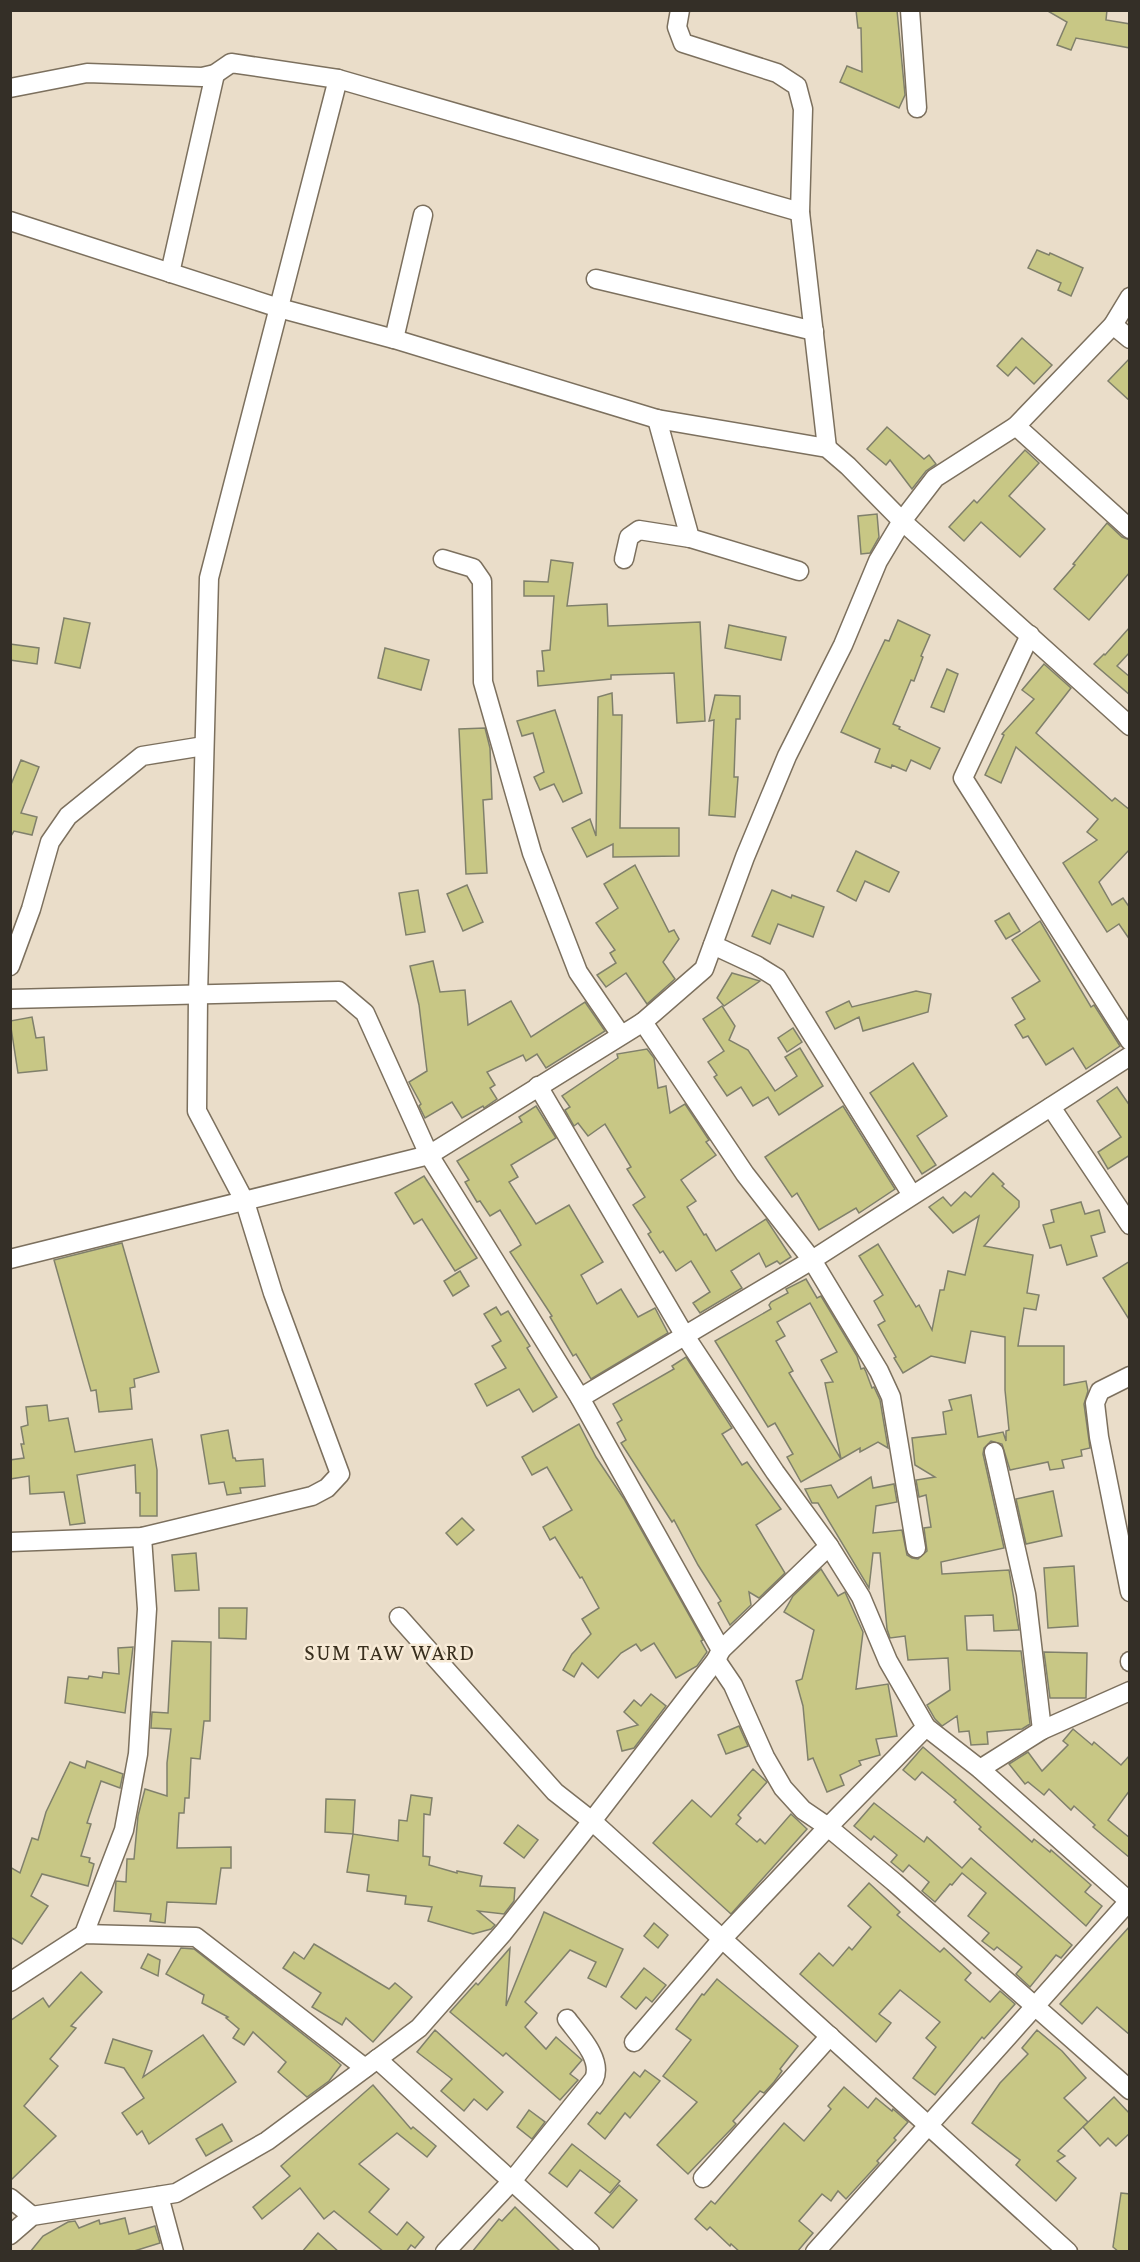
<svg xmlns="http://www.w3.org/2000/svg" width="1140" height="2262" font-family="'Crimson Pro',serif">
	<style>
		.building { fill: #c8c785; stroke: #80806b; stroke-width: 1.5 }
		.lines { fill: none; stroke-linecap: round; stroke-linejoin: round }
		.minor-casing { stroke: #7c705e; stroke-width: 21 }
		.minor { stroke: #fff; stroke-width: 18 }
		.labels { text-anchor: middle; stroke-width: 5; stroke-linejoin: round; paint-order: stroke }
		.quarter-label { font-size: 22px; letter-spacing: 1.5px; fill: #392f1e; stroke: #f7ead6 }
	</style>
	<rect width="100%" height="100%" fill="#eaddc9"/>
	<g class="building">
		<path d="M856,10H897L905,95L899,108L840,82L847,66L862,72L861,28H858Z"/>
		<path d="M1046,10H1107L1106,20L1130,24V48L1076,38L1071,50L1057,45L1067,22Z"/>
		<path d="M1037,250L1049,255L1050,253L1083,268L1071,296L1058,290L1061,283L1028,268Z"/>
		<path d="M1022,338L1052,365L1034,384L1016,367L1008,376L997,366Z"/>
		<path d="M1130,358V401L1108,381Z"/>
		<path d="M887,427L924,459L929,455L936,464L926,471L912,489L890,460L886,465L867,449Z"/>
		<path d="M1025,450L1039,463L1009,496L1045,529L1020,557L981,522L964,541L949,527L974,500L977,503Z"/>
		<path d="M877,514L879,537L870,553L861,554L858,516Z"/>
		<path d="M1107,523L1122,537L1130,540V572L1089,620L1054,589L1075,565L1073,564Z"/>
		<path d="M551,560L573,563L567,606L607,604L608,626L700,622L705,721L677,723L674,673L611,675V679L538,686L537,671H544L542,651L550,650L554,596H524V581L548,582Z"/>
		<path d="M64,618L90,623L80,668L55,663Z"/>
		<path d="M898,620L930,635L921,656L923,657L914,681L911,680L893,724L900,727L899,729L940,748L930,769L911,760L906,771L892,765L891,768L875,762L880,749L841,732L885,640L889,641Z"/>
		<path d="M729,625L786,637L781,660L725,648Z"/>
		<path d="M1130,627V652L1117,666L1130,677V695L1094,664L1104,654L1105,655Z"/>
		<path d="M10,644L39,648L37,664L10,660Z"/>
		<path d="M385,648L429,660L421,690L378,678Z"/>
		<path d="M1044,664L1071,688L1036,733L1112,801L1115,798L1130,810V849L1099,882L1112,905L1123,898L1130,908V940L1119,924L1107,932L1063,863L1097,840L1087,832L1098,819L1016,747L1001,783L985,775L1004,735L1002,734L1034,699L1022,690Z"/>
		<path d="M947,669L958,674L944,712L931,707Z"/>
		<path d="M612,693L613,715H622L620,828H679V856L613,857V844L587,857L572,828L590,819L596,836L598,697Z"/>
		<path d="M715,695L740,696V719H736L734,777H738L735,817L709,815L714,720L709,721Z"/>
		<path d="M555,710L582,793L563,802L554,784L540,790L534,777L544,772L533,733L522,736L517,721Z"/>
		<path d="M485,728L490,748L492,799L483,800L487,873L466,874L459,729Z"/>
		<path d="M21,760L39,767L21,813L37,817L32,835L14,831L11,836L10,787Z"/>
		<path d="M856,851L899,872L889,892L865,881L856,901L837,891Z"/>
		<path d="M635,865L669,932L674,930L679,939L663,962L675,979L647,1004L626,973L606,987L597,975L616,963L610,953L615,950L596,923L618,908L604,884Z"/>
		<path d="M467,885L483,922L463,931L447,894Z"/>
		<path d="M418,890L425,932L406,935L399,893Z"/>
		<path d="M772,890L791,898L792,895L824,907L813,937L778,924L770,944L752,936Z"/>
		<path d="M1009,913L1020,931L1006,939L995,921Z"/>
		<path d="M1040,921L1091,1007L1094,1005L1120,1046L1086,1069L1073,1048L1046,1065L1028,1036L1023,1038L1015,1025L1025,1019L1012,998L1040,981L1012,940Z"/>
		<path d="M433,961L440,992L465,990L468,1025L511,1001L531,1037L585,1002L605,1031L546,1068L537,1054L526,1061L523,1055L487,1072L495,1085L490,1088L497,1099L484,1108L483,1106L462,1118L452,1102L425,1118L419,1106L421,1104L409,1082L427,1071L419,1005L410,966Z"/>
		<path d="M732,973L760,981L724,1006L717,998Z"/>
		<path d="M916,991L931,994L928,1012L863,1031L859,1017L835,1029L826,1012L849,1001L852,1007Z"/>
		<path d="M722,1006L735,1026L729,1040L748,1050L775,1091L797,1076L785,1057L800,1048L823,1086L779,1115L768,1097L753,1106L741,1087L727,1096L714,1077L717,1075L708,1062L724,1051L703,1019Z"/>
		<path d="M32,1017L36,1038L44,1037L47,1070L18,1073L10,1021Z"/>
		<path d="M793,1028L802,1042L787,1052L778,1038Z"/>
		<path d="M647,1049L654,1058L658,1088L666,1086L670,1113L685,1104L709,1140L706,1142L716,1155L681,1180L696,1201L687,1207L704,1235L706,1234L716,1251L766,1219L791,1257L780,1264L777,1261L766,1267L759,1253L731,1271L742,1288L700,1313L693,1303L710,1292L691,1261L676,1271L663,1251L660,1253L648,1234L651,1232L633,1205L645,1197L627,1169L631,1167L605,1124L588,1136L578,1123L574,1126L565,1110L570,1107L562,1096L618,1058L617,1054Z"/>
		<path d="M913,1063L947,1116L917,1136L936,1165L922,1174L870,1093Z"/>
		<path d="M1117,1087L1130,1106V1155L1108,1169L1098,1152L1121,1137L1097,1101Z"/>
		<path d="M536,1106L556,1138L511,1165L518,1177L509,1182L536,1224L569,1205L603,1262L581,1275L597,1304L621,1289L638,1317L655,1308L668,1333L591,1379L576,1354L573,1356L550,1317L552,1316L510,1252L521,1245L516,1236L500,1210L490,1216L480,1201L477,1202L465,1182L469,1180L457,1161L522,1122L519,1117Z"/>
		<path d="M843,1106L895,1189L859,1213L856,1208L819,1230L797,1193L792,1197L765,1157Z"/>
		<path d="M993,1173L1004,1184L1002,1186L1019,1201V1207L984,1246L1033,1255L1027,1293L1039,1295L1036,1310L1024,1308L1018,1346H1064V1385L1086,1381L1088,1391L1084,1404L1090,1448L1081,1450L1082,1456L1062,1460L1064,1468L1050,1470L1048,1462L1010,1470L1002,1444L991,1441L984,1448L983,1454L1004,1548L941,1562L942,1574L1009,1570L1019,1630L994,1631L993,1615L965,1616L967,1650L1021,1651L1030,1724L1022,1729L987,1732L988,1744L971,1745L969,1731L959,1732L957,1716L942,1726L935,1719L927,1705L950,1690L948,1658L908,1660L905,1636L890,1638L887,1629L880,1553H873L869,1588L818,1503H812L805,1489L831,1485L838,1498L871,1477L873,1488L894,1484L897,1502L876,1506L873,1533L902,1530L907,1555L912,1558L918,1559L927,1551L924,1528L931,1527L926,1495L919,1497L916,1480L935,1477L915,1465L912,1438L946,1434L943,1412L952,1410L949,1400L971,1395L978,1437L1003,1432L1006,1441V1431L1009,1430L1005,1390V1337L971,1331L965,1363L931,1356L903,1373L894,1358L896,1357L878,1325L885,1321L874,1301L883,1295L859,1256L878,1244L916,1307L919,1305L932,1330L940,1290H944L948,1271L965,1275L979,1216L953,1233L929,1207L943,1197L951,1206L965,1192L971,1197Z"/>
		<path d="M424,1176L477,1258L455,1271L422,1219L414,1224L395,1193Z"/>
		<path d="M1081,1202L1085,1214L1099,1210L1105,1232L1091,1236L1097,1256L1067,1265L1061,1245L1050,1248L1043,1225L1054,1222L1051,1210Z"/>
		<path d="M122,1243L159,1372L134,1379L135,1387L130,1388L132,1409L99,1412L96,1390L91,1391L54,1260Z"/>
		<path d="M1130,1261V1321L1103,1278Z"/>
		<path d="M460,1271L469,1286L453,1296L444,1281Z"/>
		<path d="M806,1279L817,1298L821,1296L857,1356L861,1369L864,1368L866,1372L872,1388L874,1387L880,1400L888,1448L878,1442L860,1452V1448L841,1459L825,1383L833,1382L821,1360L837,1352L810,1303L777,1322L785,1336L776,1341L793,1371L789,1373L841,1459L801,1482L787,1457L793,1454L775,1423L768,1427L715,1341L771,1309L769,1305L771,1302L788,1293L786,1289Z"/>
		<path d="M496,1307L501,1315L508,1311L530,1346L527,1348L557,1397L533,1412L519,1389L487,1406L475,1384L506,1368L492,1346L501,1341L484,1314Z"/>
		<path d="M686,1357L732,1428L722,1434L742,1465L747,1462L781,1509L756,1525L785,1573L759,1598L749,1592L751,1605L730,1625L718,1603L721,1601L698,1565L674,1520L672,1522L621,1443L626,1440L617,1423L622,1420L613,1404L674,1369L672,1366Z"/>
		<path d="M47,1405L49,1421L68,1418L75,1452L152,1439L157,1470V1516H140V1493H136L135,1465L77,1475L85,1523L70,1525L64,1492L30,1494L29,1476L10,1479V1460L24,1458L21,1444H24L21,1427L28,1425L26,1407Z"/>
		<path d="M579,1424L596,1457L624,1499L703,1640L701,1641L707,1652L697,1666L676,1678L654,1643L641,1651L636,1644L621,1653L598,1678L582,1663L574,1677L563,1670L572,1654L591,1634L582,1619L599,1608L582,1577L580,1578L555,1537L550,1540L543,1527L572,1510L547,1467L532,1475L522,1457Z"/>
		<path d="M228,1430L233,1458H235L236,1461L263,1459L265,1486L240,1488L241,1493L227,1495L224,1482L209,1484L201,1435Z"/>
		<path d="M1053,1491L1062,1536L1026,1544L1016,1499Z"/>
		<path d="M462,1518L474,1530L457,1545L446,1533Z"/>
		<path d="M196,1553L199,1590L175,1591L172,1555Z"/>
		<path d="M1074,1566L1078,1626L1048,1628L1044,1568Z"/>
		<path d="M821,1569L838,1596L845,1592L863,1632L856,1689L888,1684L897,1736L876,1739L880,1755L859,1761L861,1765L840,1775L844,1785L827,1792L813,1758L808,1760L803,1706L796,1681L802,1679L814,1630L784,1612L793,1596Z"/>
		<path d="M219,1608H247L246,1639L219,1638Z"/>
		<path d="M172,1641L211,1642L210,1721H204L200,1759L191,1758L189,1798H185L184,1813H179L177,1848L231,1847V1868H221L216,1904L167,1902L165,1923L150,1921L151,1914L114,1911L116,1881L126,1882L127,1859H134L138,1816L145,1789L167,1796V1763L171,1729L151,1728L152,1712L168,1713Z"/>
		<path d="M133,1647L125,1713L65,1703L68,1677L88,1679L89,1676L102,1678L103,1672L119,1674L118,1648Z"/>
		<path d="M1044,1652L1087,1653L1086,1698H1050Z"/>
		<path d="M651,1694L666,1706L634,1748L622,1751L617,1731L638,1725L624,1712L634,1700L641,1706Z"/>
		<path d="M739,1726L748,1746L726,1754L718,1735Z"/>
		<path d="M1073,1729L1092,1745L1094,1742L1121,1765L1130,1755V1790L1108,1820L1130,1838V1858L1093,1827L1095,1825L1074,1806L1071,1810L1049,1789L1044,1795L1028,1782L1025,1784L1009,1764L1028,1752L1042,1771L1068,1745L1063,1741Z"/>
		<path d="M923,1747L1032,1842L1034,1839L1050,1852L1051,1850L1091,1885L1085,1892L1102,1906L1086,1926L979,1829L981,1827L954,1802L956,1800L922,1772L915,1780L903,1770Z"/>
		<path d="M87,1761L123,1774L120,1788L101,1781L87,1823L91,1824L81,1856L90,1858L89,1862L94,1864L88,1886L42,1874L31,1896L48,1906L22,1944L10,1937V1867L20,1873L32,1838L38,1840L46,1812L70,1762L85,1768Z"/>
		<path d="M753,1769L767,1782L738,1815L741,1818L736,1824L757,1842L760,1839L765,1844L791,1814L807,1829L731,1914L653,1843L692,1800L711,1817Z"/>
		<path d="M411,1795L432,1798L430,1815L424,1814L423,1856L430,1857L429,1865L457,1873V1871L482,1876L480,1886L515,1888L514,1901L504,1914L478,1911L495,1925L491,1929L473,1934L428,1921L432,1907L405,1904L406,1896L367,1891L369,1875L347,1872L353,1834L398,1841L399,1820L407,1821Z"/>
		<path d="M326,1799L355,1800L353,1834L325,1832Z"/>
		<path d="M874,1803L924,1842L927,1837L962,1868L971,1858L1072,1945L1061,1958L1056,1955L1030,1987L1016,1974L1022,1967L997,1947L994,1950L982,1941L989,1933L968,1916L986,1893L962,1873L952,1885L950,1884L935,1902L922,1891L929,1882L909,1865L903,1872L891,1862L897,1855L874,1836L871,1840L854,1826Z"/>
		<path d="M518,1825L538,1840L524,1858L504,1843Z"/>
		<path d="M869,1883L900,1912L897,1915L940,1952L944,1948L971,1973L965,1980L990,2002L1000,1991L1015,2004L984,2039L982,2037L935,2095L913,2078L936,2047L926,2038L940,2022L900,1990L879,2014L891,2023L876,2042L800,1974L819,1953L833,1966L849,1947L852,1950L871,1927L848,1906Z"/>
		<path d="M544,1912L623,1949L606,1987L588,1978L596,1962L570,1950L525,2002L537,2013L525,2027L546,2049L556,2037L582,2060L570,2074L578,2080L560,2100L506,2053L503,2056L450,2012L476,1983L478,1985L510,1948L506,2006Z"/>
		<path d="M654,1923L668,1935L658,1948L644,1936Z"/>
		<path d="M1130,1926V2035L1097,2007L1082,2024L1060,2004Z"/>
		<path d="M314,1944L389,1989L395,1983L412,1997L373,2042L346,2018L342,2025L312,2007L321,1993L283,1968L294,1952L304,1959Z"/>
		<path d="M181,1948L194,1949L332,2057L341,2065L329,2081L307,2097L278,2072L286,2062L253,2032L244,2045L233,2038L239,2029L226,2018L228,2017L202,2003L204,1995L166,1974Z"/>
		<path d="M148,1954L160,1960L158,1976L141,1968Z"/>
		<path d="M644,1968L666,1985L652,2002L646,1997L636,2009L621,1997Z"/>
		<path d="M81,1972L102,1992L71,2026L76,2028L50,2059L58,2066L24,2106L56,2136L10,2181V2021L43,1998L49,2007Z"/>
		<path d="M717,1979L798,2046L780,2069L782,2071L774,2082L764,2093L760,2091L733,2121L736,2124L688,2174L657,2145L697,2102L663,2076L691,2040L676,2029L702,1994L704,1995Z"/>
		<path d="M435,2030L503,2092L487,2110L474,2099L464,2111L441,2091L452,2079L417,2052Z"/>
		<path d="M1037,2030L1062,2051L1086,2078L1064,2098L1088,2122L1058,2151L1065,2156L1057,2161L1076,2178L1056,2201L1016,2165L1020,2160L972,2123L1000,2083L1028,2054L1022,2048Z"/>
		<path d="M203,2035L236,2082L149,2144L142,2131L137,2135L122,2113L144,2098L124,2068L105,2063L113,2039L152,2051L143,2077Z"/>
		<path d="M645,2070L660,2081L630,2118L625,2113L605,2139L588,2124L597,2112L600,2114L634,2072L640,2077Z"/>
		<path d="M373,2085L411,2129L413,2127L436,2146L427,2157L397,2133L359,2164L389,2189L369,2212L397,2235L407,2222L424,2237L415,2248L411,2245L406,2252H384L334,2211L324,2219L300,2188L262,2219L253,2207L290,2176L281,2166Z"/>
		<path d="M844,2087L868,2108L876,2098L892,2111L893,2109L908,2122L894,2138L896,2140L877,2161L879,2163L846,2199L838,2191L831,2201L822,2194L799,2221L813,2233L797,2252H740L731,2244L730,2246L710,2227L707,2230L695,2219L711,2201L715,2204L784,2123L804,2141L831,2109L828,2106Z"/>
		<path d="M1114,2097L1130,2114V2133L1116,2146L1108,2138L1100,2146L1083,2127Z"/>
		<path d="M529,2110L545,2122L532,2139L517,2127Z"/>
		<path d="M222,2124L232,2141L206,2156L196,2139Z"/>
		<path d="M572,2144L620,2181L610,2193L580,2170L567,2187L549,2173Z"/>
		<path d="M619,2185L637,2200L613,2228L595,2213Z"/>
		<path d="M1121,2193L1130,2194V2252H1119L1113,2247Z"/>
		<path d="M515,2207L561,2252H472L499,2219L502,2221Z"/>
		<path d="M125,2218L129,2234L155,2226L160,2243L131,2252H30L43,2236L68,2222L75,2221L79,2228L99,2220L100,2224Z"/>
		<path d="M318,2233L339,2252H302Z"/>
	</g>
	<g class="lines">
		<defs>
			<g id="minor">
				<path d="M680,10L677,27L683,43L777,73L797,86L803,109L800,212L827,448"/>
				<path d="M910,10L917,108"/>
				<path d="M10,88L87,73L202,77L215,74L231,63L338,79L800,212"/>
				<path d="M10,221L279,308L394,339L657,419L827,448L848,466L902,521L1130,726"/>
				<path d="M170,273L215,74"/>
				<path d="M596,279L814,331"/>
				<path d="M1113,325L1130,339"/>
				<path d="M394,339L423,215"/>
				<path d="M657,419L690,538L799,571"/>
				<path d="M1016,426L1130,529"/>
				<path d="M443,559L473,568L482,581L483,682L532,853L578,972L621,1035"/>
				<path d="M624,559L629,537L639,530L690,538"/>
				<path d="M1030,635L963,778L1130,1041"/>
				<path d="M713,945L756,965L777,978L912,1195"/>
				<path d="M10,966L31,909L50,842L68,816L142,756L204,746"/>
				<path d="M10,999L339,991L365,1013L429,1155L580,1398L721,1650L716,1660L592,1821L503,1933L419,2028L267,2141L176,2193L32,2216L10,2235"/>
				<path d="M643,1022L745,1174L812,1260L879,1371L891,1397L916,1548"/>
				<path d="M538,1086L685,1336L775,1472L829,1546L861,1597L888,1661L926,1727L980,1769L1130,1902"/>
				<path d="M1051,1107L1130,1225"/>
				<path d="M10,1259L429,1155L643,1022L704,969L745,857L787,756L843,645L878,561L902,521L935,478L1016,426L1113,325L1130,297"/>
				<path d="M1130,1376L1100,1391L1095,1403L1099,1437L1130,1592"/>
				<path d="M580,1398L812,1260L1130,1056"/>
				<path d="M994,1452L1026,1594L1042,1730"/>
				<path d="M10,1542L142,1537L312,1496L327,1488L340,1474L273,1293L245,1202L197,1111L198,996L209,578L338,79"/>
				<path d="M399,1617L555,1792L592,1821L1068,2252"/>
				<path d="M721,1650L829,1546"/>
				<path d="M716,1660L733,1685L765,1757L783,1788L803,1810L828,1827L926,1727"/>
				<path d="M1130,1661V1662"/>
				<path d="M980,1769L1042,1730L1130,1691"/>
				<path d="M84,1934L124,1830L138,1754L147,1609L142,1537"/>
				<path d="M10,1982L84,1934L196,1937L365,2068"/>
				<path d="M634,2042L722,1939L828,1827L894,1882L1130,2090"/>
				<path d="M377,2059L590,2252"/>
				<path d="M703,2178L830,2036"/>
				<path d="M159,2196L174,2252"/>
				<path d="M10,2198L32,2216"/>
				<path d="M445,2252L512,2181L594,2079C603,2059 578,2034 567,2019"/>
				<path d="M815,2252L1130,1900"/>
			</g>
		</defs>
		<use href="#minor" class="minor-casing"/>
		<use href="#minor" class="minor"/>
	</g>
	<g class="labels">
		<g class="quarter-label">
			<text x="390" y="1660">SUM TAW WARD</text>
		</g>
	</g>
	<rect width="1140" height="2262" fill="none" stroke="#342f27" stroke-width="24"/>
</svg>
